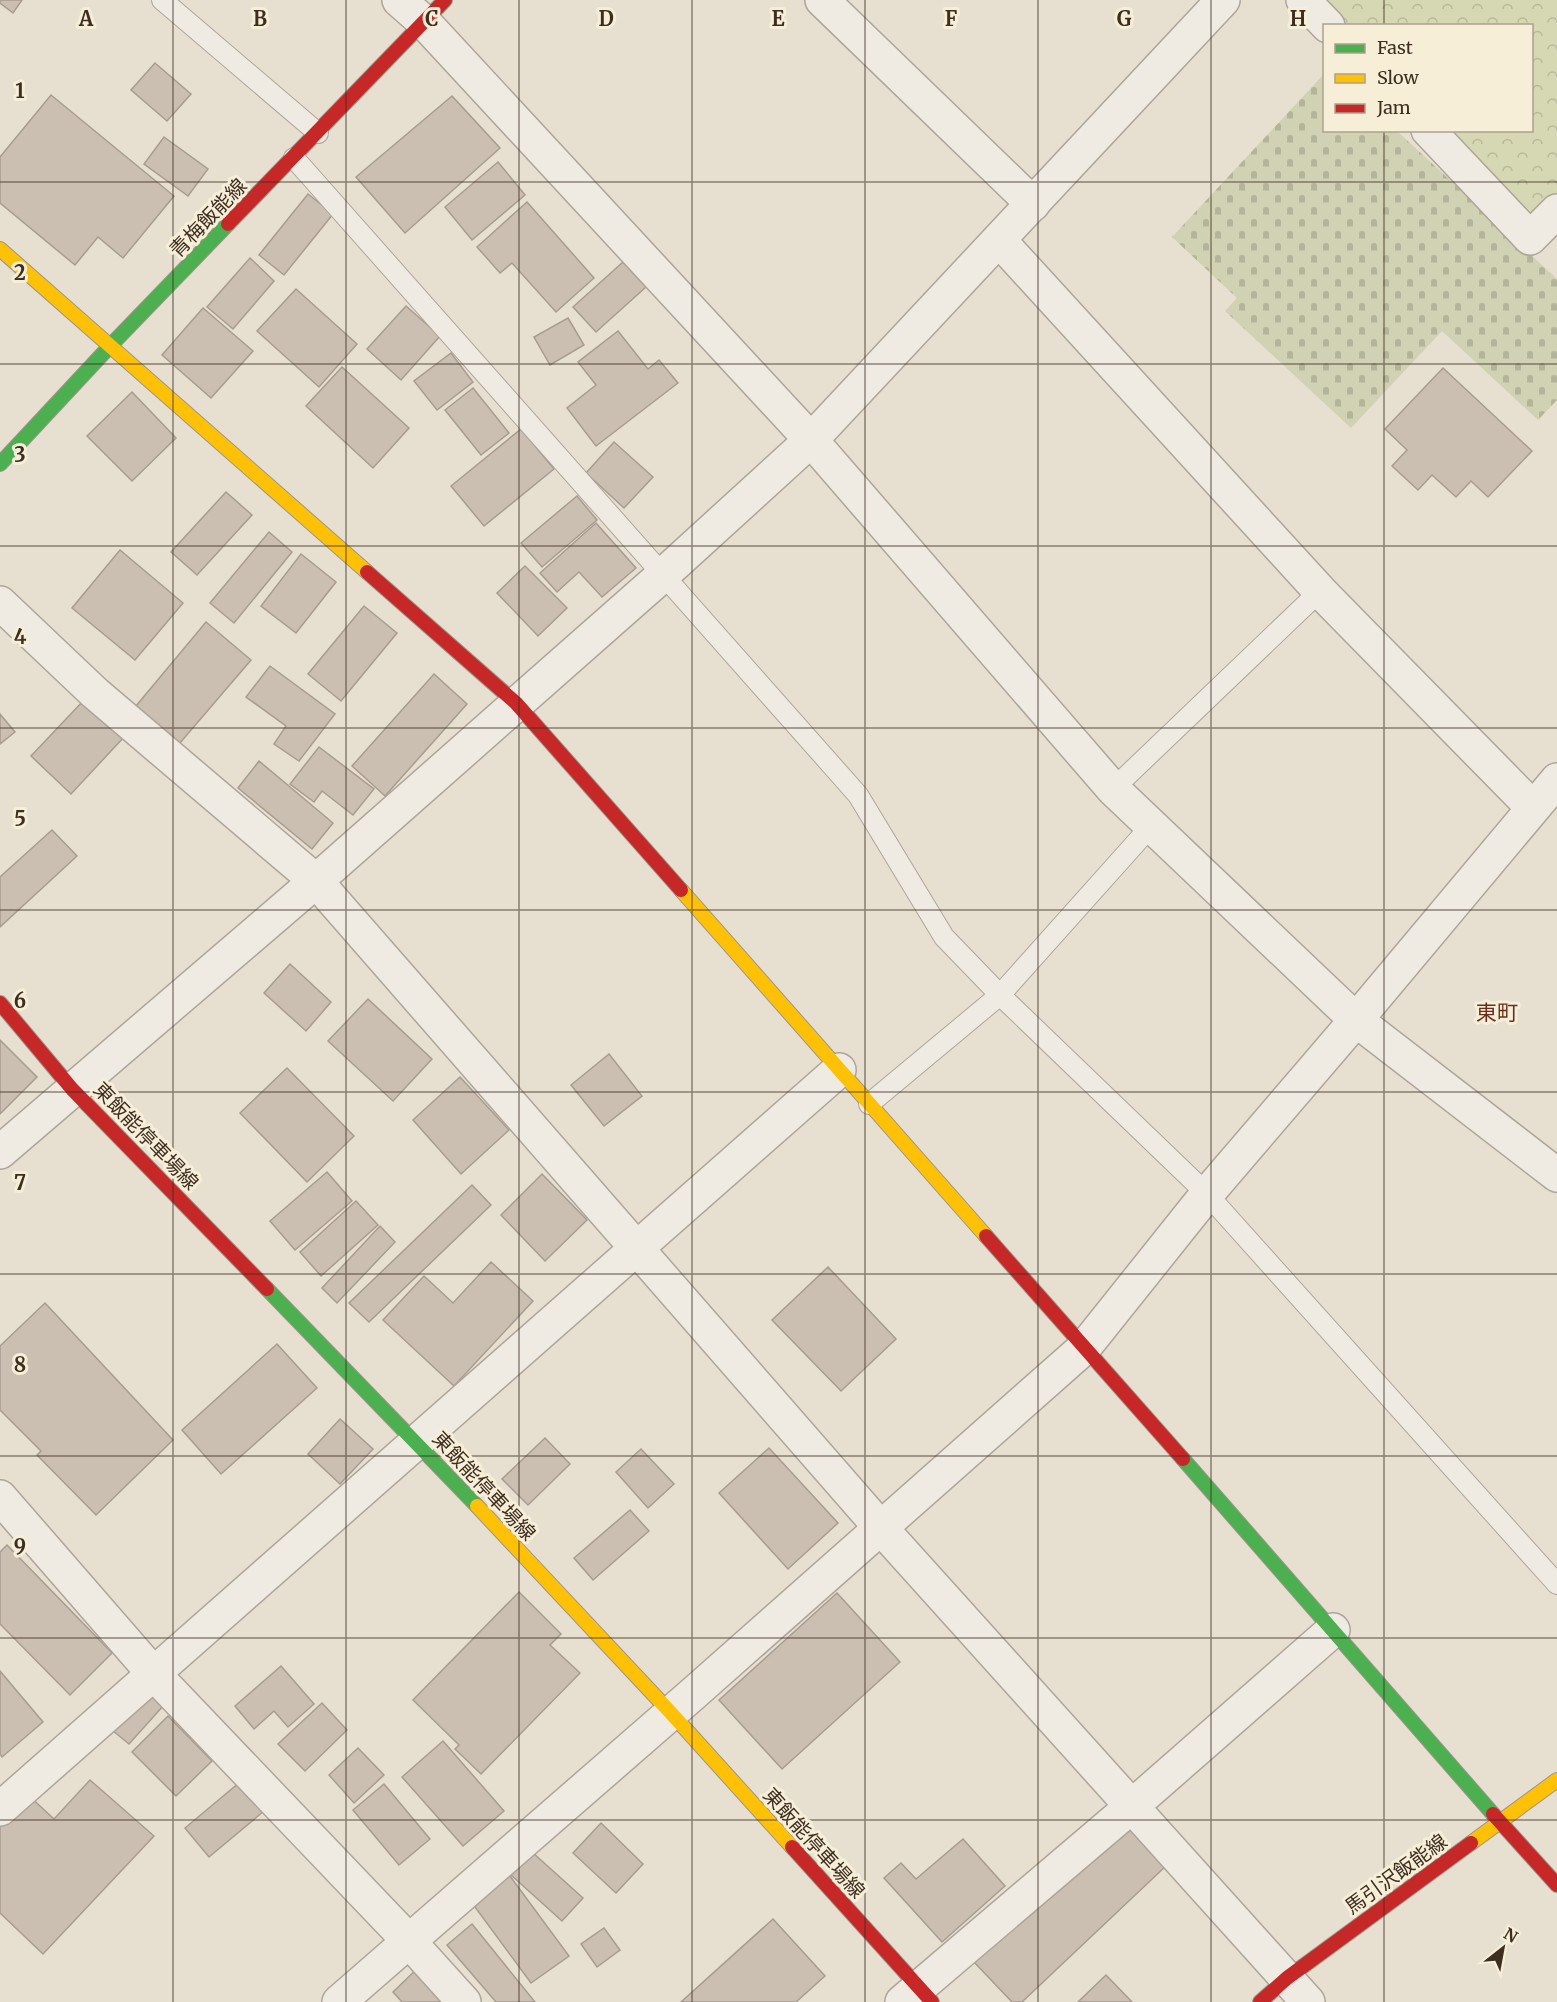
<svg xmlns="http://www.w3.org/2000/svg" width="1557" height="2002" font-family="Merriweather,'Noto Sans JP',serif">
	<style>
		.cemetery { fill: url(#cemetery-stones) }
		.park { fill: url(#park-crowns) }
		.building { fill: #cbbfb2; stroke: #a89c90; stroke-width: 1.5 }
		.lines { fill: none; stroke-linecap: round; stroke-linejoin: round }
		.lane-casing { stroke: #ada599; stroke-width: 22 }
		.street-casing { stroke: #ada599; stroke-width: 36 }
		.fast-casing { stroke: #9c958a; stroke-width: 16 }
		.slow-casing { stroke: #9c958a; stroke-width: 16 }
		.jam-casing { stroke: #9c958a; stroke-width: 16 }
		.lane { stroke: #efebe3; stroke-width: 20 }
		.street { stroke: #efebe3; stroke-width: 33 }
		.fast { stroke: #4caf50; stroke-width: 14 }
		.slow { stroke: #ffc107; stroke-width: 14 }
		.jam { stroke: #c62828; stroke-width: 14 }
		.grid { fill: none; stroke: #3d2e20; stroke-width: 1.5; stroke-opacity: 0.55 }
		.labels { text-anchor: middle; stroke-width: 6; stroke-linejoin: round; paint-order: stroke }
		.street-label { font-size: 20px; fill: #3d2e20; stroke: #f7eed8 }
		.neighbourhood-label { font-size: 21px; fill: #6b2e1e; stroke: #f7eed8 }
		.grid-label { font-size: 20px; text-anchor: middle; font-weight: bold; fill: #3d2e20; stroke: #f7eed8; stroke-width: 6; stroke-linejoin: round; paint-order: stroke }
	</style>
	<defs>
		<pattern id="cemetery-stones" width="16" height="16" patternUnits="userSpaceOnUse" patternTransform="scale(1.5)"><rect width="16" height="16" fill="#d1d1b3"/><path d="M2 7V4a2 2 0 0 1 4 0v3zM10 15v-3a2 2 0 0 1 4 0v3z" fill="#b4b49a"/></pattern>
		<pattern id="park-crowns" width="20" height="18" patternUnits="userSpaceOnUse" patternTransform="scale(1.5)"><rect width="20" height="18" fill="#d6d7b3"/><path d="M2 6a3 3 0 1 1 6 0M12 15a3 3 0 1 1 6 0" fill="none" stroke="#b9b99a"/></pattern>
	</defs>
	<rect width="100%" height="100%" fill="#e7e0d1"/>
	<path class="cemetery" d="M1324,74V130L1397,131L1557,279V400L1538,420L1442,331L1351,428L1225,311L1237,298L1172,237Z"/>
	<path class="park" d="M1303,0H1557V211L1530,238L1428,131L1532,130V26L1328,25Z"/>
	<g class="building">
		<path d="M0,0H22L13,13L0,3Z"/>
		<path d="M155,63L191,94L167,121L131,90Z"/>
		<path d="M51,95L174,196L123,258L98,237L75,265L0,203V157Z"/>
		<path d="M452,96L500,148L405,233L356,177Z"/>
		<path d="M164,137L208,169L188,196L144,164Z"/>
		<path d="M498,162L525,195L472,240L445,207Z"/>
		<path d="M308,194L333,214L284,275L259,255Z"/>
		<path d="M527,202L594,278L556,312L512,263L500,273L477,247Z"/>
		<path d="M250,258L274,281L233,329L207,307Z"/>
		<path d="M623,262L646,287L596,332L573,307Z"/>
		<path d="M296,289L357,344L319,387L257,331Z"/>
		<path d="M406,306L440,336L401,380L367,349Z"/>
		<path d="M203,308L253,351L211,398L162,355Z"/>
		<path d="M568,318L584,345L550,365L534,337Z"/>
		<path d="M618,331L648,369L659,360L678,383L596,446L567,408L596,385L578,362Z"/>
		<path d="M451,353L473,382L437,410L414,381Z"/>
		<path d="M342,367L409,428L373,468L306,406Z"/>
		<path d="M1443,368L1532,451L1488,497L1471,481L1456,497L1432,475L1418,490L1392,466L1407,450L1385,429Z"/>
		<path d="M473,388L509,433L481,455L445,410Z"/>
		<path d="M132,392L176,438L132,481L87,436Z"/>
		<path d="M521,429L554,469L484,526L451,486Z"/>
		<path d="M614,442L653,477L624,508L586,473Z"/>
		<path d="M226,492L252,515L197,575L171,552Z"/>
		<path d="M577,496L597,520L542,567L521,543Z"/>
		<path d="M596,523L636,568L602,597L579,572L557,592L540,573Z"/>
		<path d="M269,532L292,552L234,623L210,603Z"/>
		<path d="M120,550L183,603L135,660L72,608Z"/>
		<path d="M301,554L336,582L296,633L261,606Z"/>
		<path d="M525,566L567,608L538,636L497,593Z"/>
		<path d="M364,606L397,633L341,701L308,674Z"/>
		<path d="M206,622L251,660L180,743L136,706Z"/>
		<path d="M270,666L335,714L299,761L274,744L286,726L246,697Z"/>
		<path d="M434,674L467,704L385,796L352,766Z"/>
		<path d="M84,700L124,737L71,794L31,756Z"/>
		<path d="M0,714L15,732L0,744Z"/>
		<path d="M319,747L374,789L353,815L322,791L314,802L290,784Z"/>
		<path d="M259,761L333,823L312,849L238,788Z"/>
		<path d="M52,830L77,856L0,927V877Z"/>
		<path d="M290,964L331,1002L306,1031L264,993Z"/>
		<path d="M368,999L432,1059L393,1101L328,1041Z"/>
		<path d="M0,1040L37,1077L0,1114Z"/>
		<path d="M609,1054L642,1096L604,1126L571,1085Z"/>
		<path d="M287,1068L354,1136L307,1182L240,1113Z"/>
		<path d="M460,1077L509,1130L461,1174L413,1120Z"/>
		<path d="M327,1172L352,1201L295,1250L270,1221Z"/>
		<path d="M542,1174L587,1220L545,1261L501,1215Z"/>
		<path d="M472,1185L491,1205L369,1322L349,1303Z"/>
		<path d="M356,1201L378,1225L321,1276L300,1252Z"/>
		<path d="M380,1226L395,1242L337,1303L322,1288Z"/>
		<path d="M491,1262L533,1301L454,1386L383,1320L424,1276L453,1303Z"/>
		<path d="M828,1267L896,1339L841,1391L772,1320Z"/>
		<path d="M45,1303L173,1440L96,1515L37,1455L41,1451L0,1410V1346Z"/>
		<path d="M277,1344L317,1388L221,1474L182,1430Z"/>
		<path d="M340,1419L373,1449L340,1484L308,1454Z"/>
		<path d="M545,1438L570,1464L528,1505L502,1479Z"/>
		<path d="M769,1448L838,1523L788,1569L719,1493Z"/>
		<path d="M641,1449L674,1484L648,1508L616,1472Z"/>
		<path d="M630,1510L649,1531L593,1580L574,1558Z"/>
		<path d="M7,1545L112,1653L70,1695L0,1624V1552Z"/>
		<path d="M519,1592L561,1634L550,1645L580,1673L481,1774L455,1749L459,1745L413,1700Z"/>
		<path d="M837,1593L900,1662L782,1769L719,1700Z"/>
		<path d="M281,1666L314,1704L288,1727L274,1711L254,1729L235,1706Z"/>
		<path d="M0,1671L43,1722L2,1757L0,1754Z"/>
		<path d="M155,1682L172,1696L129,1744L112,1730Z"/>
		<path d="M322,1703L347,1730L305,1771L278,1744Z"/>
		<path d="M168,1716L212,1761L176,1796L132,1752Z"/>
		<path d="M443,1741L504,1811L463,1846L402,1777Z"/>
		<path d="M358,1748L384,1775L354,1803L329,1775Z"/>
		<path d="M246,1777L270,1806L209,1857L185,1828Z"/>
		<path d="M90,1780L154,1836L43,1954L0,1913V1821L26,1793L54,1819Z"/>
		<path d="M384,1784L430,1839L399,1865L353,1810Z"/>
		<path d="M1125,1819L1168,1864L1022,2002H1012L974,1962Z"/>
		<path d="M601,1823L643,1864L616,1893L573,1853Z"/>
		<path d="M963,1839L1005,1886L942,1942L884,1878L901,1863L916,1879Z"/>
		<path d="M532,1852L583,1898L562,1921L511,1875Z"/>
		<path d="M510,1876L569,1956L531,1983L472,1903Z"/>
		<path d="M773,1919L825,1976L796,2002H681Z"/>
		<path d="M472,1924L535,2002H496L447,1945Z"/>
		<path d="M604,1928L620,1950L597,1967L581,1944Z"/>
		<path d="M420,1966L452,2002H402L393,1992Z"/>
		<path d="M1106,1975L1132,2002H1078Z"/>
	</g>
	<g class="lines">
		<defs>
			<g id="lane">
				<path d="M162,0L318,133"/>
				<path d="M294,158L858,795L944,937L1000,995L1207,1194L1557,1584"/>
				<path d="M1113,789L1320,591"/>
				<path d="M869,1104L1000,995L1151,826"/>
			</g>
			<g id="street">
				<path d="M399,0L424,22L811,440L1113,789L1356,1020L1557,1175"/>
				<path d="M822,0L1033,204"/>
				<path d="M1303,0L1328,26"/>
				<path d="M1428,130L1530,238L1557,211"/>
				<path d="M999,240L1320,591L1533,808"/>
				<path d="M0,603L95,693L316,881L880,1527L1308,2002"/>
				<path d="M0,1152L316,881L664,574L811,440L1223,0"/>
				<path d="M0,1497L153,1673L408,1940L464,2002"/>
				<path d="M0,1809L839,1070"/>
				<path d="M339,2002L694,1693L1084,1348L1207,1194L1356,1020L1557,780"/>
				<path d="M902,2002L1131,1807L1333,1630"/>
			</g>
			<g id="fast">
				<path d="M0,464L111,345L228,224"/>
				<path d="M267,1289L477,1506"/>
				<path d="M1183,1459L1493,1814"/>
			</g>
			<g id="slow">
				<path d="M0,249L367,572"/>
				<path d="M681,890L986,1236"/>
				<path d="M477,1506L671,1713L792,1847"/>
				<path d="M1471,1843L1557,1780"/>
			</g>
			<g id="jam">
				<path d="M228,224L445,0"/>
				<path d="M367,572L516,703L681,890"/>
				<path d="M0,1003L72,1089L267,1289"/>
				<path d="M986,1236L1183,1459"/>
				<path d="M1493,1814L1557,1885"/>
				<path d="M792,1847L932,2002"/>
				<path d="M1260,2002L1287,1978L1471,1843"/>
			</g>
		</defs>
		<use href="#lane" class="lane-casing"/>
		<use href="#street" class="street-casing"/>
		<use href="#fast" class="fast-casing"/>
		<use href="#slow" class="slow-casing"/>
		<use href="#jam" class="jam-casing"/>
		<use href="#lane" class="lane"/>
		<use href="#street" class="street"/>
		<use href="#fast" class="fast"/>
		<use href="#slow" class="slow"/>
		<use href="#jam" class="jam"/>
	</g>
	<path class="grid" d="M173,0V2002M346,0V2002M519,0V2002M692,0V2002M865,0V2002M1038,0V2002M1211,0V2002M1384,0V26M1384,130V2002M0,182H1557M0,364H1557M0,546H1557M0,728H1557M0,910H1557M0,1092H1557M0,1274H1557M0,1456H1557M0,1638H1557M0,1820H1557"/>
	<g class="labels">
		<g class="street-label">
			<text transform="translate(208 218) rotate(-46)" y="7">青梅飯能線</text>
			<text transform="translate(146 1136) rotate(46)" y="7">東飯能停車場線</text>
			<text transform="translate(484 1486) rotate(47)" y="7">東飯能停車場線</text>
			<text transform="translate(814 1843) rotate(48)" y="7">東飯能停車場線</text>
			<text transform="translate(1396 1874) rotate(-36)" y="7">馬引沢飯能線</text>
		</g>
		<g class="neighbourhood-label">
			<text x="1497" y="1020">東町</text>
		</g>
	</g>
	<g class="grid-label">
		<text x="86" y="26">A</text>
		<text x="260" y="26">B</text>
		<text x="432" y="26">C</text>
		<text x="606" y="26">D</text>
		<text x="778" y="26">E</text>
		<text x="951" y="26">F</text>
		<text x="1124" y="26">G</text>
		<text x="1298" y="26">H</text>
		<text x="20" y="98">1</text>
		<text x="20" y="280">2</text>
		<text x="20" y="462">3</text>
		<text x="20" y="644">4</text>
		<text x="20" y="826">5</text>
		<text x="20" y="1008">6</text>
		<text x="20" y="1190">7</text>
		<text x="20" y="1372">8</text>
		<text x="20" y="1554">9</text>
	</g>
	<rect x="1323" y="24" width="210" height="108" fill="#f7eed8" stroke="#ada18e" stroke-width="1.5"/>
	<rect x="1335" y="44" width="30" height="9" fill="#4caf50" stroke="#ada18e" stroke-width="1.5"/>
	<text x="1377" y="54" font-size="18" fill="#3d2e20">Fast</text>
	<rect x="1335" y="74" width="30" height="9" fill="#ffc107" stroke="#ada18e" stroke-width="1.5"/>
	<text x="1377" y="84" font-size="18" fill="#3d2e20">Slow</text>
	<rect x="1335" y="104" width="30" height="9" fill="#c62828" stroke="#ada18e" stroke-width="1.5"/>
	<text x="1377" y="114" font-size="18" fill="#3d2e20">Jam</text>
	<g transform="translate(1503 1948) rotate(31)" stroke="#f7eed8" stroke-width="4.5" paint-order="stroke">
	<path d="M0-4.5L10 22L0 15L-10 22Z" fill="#3d2e20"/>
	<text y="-9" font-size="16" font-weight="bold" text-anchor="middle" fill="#3d2e20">N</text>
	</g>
</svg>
